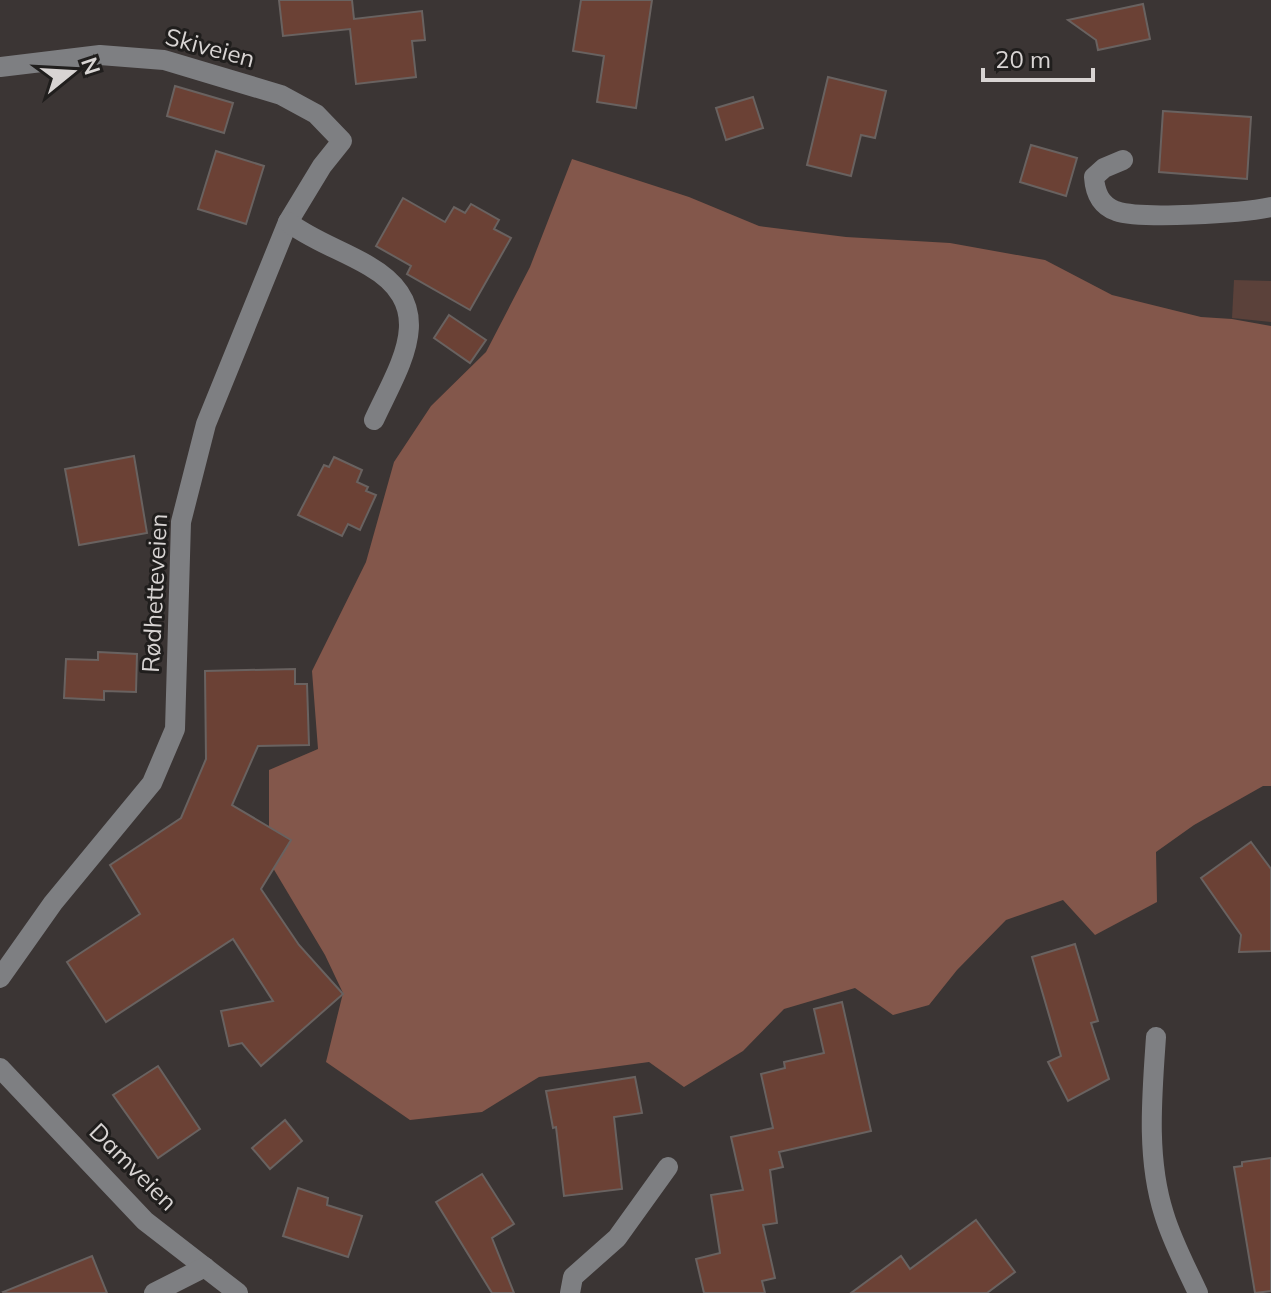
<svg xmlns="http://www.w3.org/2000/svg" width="1271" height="1293" font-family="Mulish,sans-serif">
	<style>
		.green { fill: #5b413a }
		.forest { fill: #83574b }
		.building { fill: #6b4135; stroke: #696260; stroke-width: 2 }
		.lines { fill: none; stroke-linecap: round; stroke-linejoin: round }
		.minor { stroke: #7e7f82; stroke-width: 20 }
		.labels { text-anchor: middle; stroke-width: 6; stroke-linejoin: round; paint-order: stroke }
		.street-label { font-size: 24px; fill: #d8d4d3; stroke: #201e1d }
	</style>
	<rect width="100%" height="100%" fill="#3b3534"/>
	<path class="green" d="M1234,280L1271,281V322L1232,318Z"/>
	<path class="forest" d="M572,159L689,197L759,226L846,237L950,243L1045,260L1112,295L1201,317L1232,319L1271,326V786H1263L1194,825L1156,852L1157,902L1095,935L1063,900L1006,920L957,970L929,1005L893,1015L855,988L784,1009L743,1051L684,1087L649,1062L539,1077L482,1112L410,1120L326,1062L343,993L325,955L273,868L291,840L269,827V770L318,749L312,671L366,562L394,462L431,406L486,352L530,267Z"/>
	<g class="building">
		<path d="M279,0H352L354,19L422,11L425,40L412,41L416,77L356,84L350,29L283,36Z"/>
		<path d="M581,0H652L636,108L597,102L604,56L573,51Z"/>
		<path d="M1143,4L1150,39L1098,50L1096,40L1068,20Z"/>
		<path d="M828,77L886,91L875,138L861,135L851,176L807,165Z"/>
		<path d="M175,86L233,103L224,133L167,116Z"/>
		<path d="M753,97L763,128L726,140L716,108Z"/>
		<path d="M1163,111L1251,117L1247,179L1159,172Z"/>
		<path d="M1031,145L1077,158L1066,196L1020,182Z"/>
		<path d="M216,151L264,166L246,224L198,209Z"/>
		<path d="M403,198L445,222L454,207L465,213L471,204L499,220L494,229L511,238L470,310L407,274L411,266L376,246Z"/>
		<path d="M449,315L486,340L470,363L434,338Z"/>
		<path d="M134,456L147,533L79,545L65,469Z"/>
		<path d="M334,457L362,470L357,482L368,487L366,491L376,495L360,530L348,524L342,536L298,515L324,465L329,467Z"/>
		<path d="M98,652L137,654L136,692L104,691V700L64,698L66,659L98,660Z"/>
		<path d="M295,669V684H307L309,745L258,746L232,805L291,840L261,889L299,945L343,994L261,1066L242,1043L229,1046L221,1011L273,1001L233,939L106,1022L67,962L140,914L110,865L181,818L206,759L205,671Z"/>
		<path d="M1251,842L1271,869V951L1239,952L1241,935L1201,878Z"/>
		<path d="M1075,944L1098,1021L1091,1023L1109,1079L1068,1101L1048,1062L1061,1056L1032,957Z"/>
		<path d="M842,1002L871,1131L779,1152L783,1167L770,1170L777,1223L763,1225L775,1278L762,1281L765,1293H704L696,1259L720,1253L711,1195L743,1190L731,1137L773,1128L761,1074L785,1068L784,1062L824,1053L814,1009Z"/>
		<path d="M158,1066L200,1129L158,1158L113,1095Z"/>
		<path d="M635,1077L642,1113L614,1117L622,1189L564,1196L556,1127L553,1128L546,1091Z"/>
		<path d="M285,1120L302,1141L270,1169L252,1148Z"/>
		<path d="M1271,1158V1291L1255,1293L1234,1167L1242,1166V1162Z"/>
		<path d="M482,1174L514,1224L492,1238L514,1293H492L436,1202Z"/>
		<path d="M298,1188L328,1198L327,1205L362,1216L348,1257L283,1236Z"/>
		<path d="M976,1220L1015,1272L987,1293H851L901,1256L910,1269Z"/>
		<path d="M92,1256L107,1293H4L3,1292Z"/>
	</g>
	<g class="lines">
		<g class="minor">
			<path d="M0,67L100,55L164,60L281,95L316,114L342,141L322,166L288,222L206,424L181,522L175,729L152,783L53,903L0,978"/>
			<path d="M1123,160L1104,168L1094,177C1095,192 1100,205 1116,211C1142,220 1242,213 1271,207"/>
			<path d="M288,222C313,241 342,250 369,266C440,307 400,364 374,420"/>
			<path d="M1156,1037C1152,1095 1146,1158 1164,1214C1172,1241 1186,1267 1198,1293"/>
			<path d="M0,1068L145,1221L238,1293"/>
			<path d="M154,1293L205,1267"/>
			<path d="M570,1293L573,1277L617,1238L668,1167"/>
		</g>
	</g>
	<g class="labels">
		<g class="street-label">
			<text transform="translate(210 48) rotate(15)" y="8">Skiveien</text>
			<text transform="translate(155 593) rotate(-87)" y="8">Rødhetteveien</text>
			<text transform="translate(133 1167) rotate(45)" y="8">Damveien</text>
		</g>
	</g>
	<g transform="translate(72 72) rotate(72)" stroke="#201e1d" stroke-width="6" paint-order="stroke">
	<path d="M0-6L14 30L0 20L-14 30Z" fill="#d8d4d3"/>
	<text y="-12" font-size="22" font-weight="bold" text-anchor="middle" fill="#d8d4d3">N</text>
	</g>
	<path d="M983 68v12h110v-12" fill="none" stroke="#d8d4d3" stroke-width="4"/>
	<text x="995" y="68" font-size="24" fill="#d8d4d3" stroke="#201e1d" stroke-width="6" paint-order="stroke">20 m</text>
</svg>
